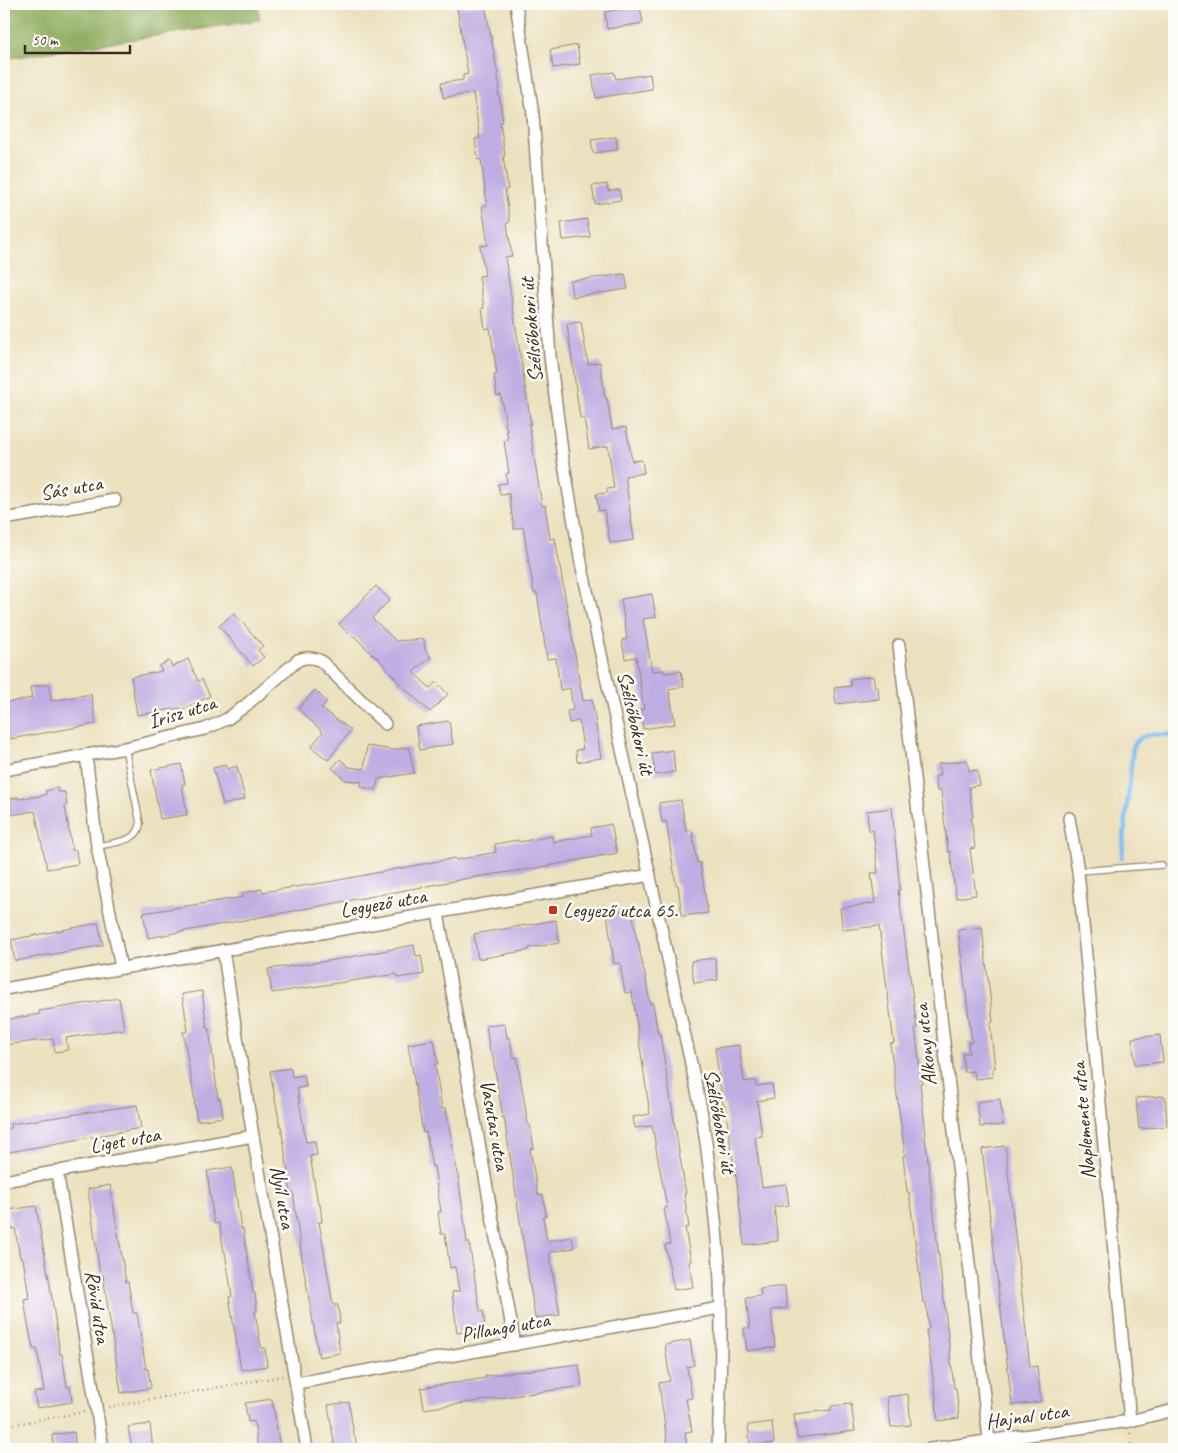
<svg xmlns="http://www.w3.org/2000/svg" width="1178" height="1453" font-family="Caveat,sans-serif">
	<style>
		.forest { fill: #8fad61; stroke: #656c40 }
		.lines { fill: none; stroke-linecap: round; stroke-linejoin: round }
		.stream { stroke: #7ebff3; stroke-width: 4.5 }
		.building { fill: #bfaee2 }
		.lane-casing { stroke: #94866e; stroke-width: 8 }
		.street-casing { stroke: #94866e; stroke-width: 14 }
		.path { stroke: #94866e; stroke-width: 2.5; stroke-dasharray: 1 4; stroke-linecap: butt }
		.lane { stroke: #fff; stroke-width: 5.5 }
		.street { stroke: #fff; stroke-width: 11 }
		.poi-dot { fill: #c8321e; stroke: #fdfcf7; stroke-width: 2 }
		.labels { text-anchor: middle; stroke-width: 5; stroke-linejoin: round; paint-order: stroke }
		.street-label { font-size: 21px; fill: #3b2a1e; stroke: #fdfcf7 }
		.poi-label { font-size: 21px; fill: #3b2a1e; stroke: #fdfcf7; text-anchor: start }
	</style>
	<rect width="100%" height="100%" fill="#fdfcf7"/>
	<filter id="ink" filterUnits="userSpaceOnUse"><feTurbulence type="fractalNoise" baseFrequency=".02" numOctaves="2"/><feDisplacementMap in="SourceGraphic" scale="10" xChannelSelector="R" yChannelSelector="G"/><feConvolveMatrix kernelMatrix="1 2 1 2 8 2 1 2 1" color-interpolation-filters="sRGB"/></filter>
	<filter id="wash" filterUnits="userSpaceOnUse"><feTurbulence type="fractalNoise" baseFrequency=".0096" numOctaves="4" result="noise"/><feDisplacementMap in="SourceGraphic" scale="20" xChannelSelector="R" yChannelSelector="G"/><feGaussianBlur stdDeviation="1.12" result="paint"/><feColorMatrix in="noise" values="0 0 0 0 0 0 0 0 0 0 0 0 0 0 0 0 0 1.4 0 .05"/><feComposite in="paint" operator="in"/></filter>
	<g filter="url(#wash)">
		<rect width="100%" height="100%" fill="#ece1be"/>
		<path class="forest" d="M4,4H258L260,20L4,59Z"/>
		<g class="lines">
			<path class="stream" d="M1122,857L1133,747C1139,731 1159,735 1174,735"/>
		</g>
		<g id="blocks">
			<g class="building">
				<path d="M485,4L497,70L500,89H498L503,122H500L505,156H503L508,189L505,190L510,222L507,223L512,256L505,257L531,424H529L536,469L542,506L545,505L550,539L555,538L583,701L592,699L601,758L577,762L576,750L583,749L579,721L569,723L567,711L573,710L570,688L560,690L556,658L547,659L537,593H534L523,527L514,529L509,494L500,495L498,484L507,483L506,474L509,473L504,441L508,440L501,395L497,396L494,375L497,374L490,328L485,329L482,308H484L479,276L485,275L480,246L488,245L482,206L487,205L481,159L478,160L475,139L480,138L473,93L443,98L441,83L463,80V75L468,74L457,8Z"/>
				<path d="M640,6L643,23L607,29L605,12Z"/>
				<path d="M577,45L580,64L553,68L550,50Z"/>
				<path d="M614,72L616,79L650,74L652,89L596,98L592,75Z"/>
				<path d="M616,137L617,150L593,153L591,140Z"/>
				<path d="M607,184L608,191L619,189L621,200L595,204L592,186Z"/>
				<path d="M587,219L590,237L563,240L561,223Z"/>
				<path d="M625,274L628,289L572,297L570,281Z"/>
				<path d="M581,322L588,364L600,362L605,398H607L612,429L626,427L632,461L642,460L644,473L625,476L634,540L610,543L604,510L599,511L596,494L607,493V489L614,488L608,446L589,449L584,418H580L567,324Z"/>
				<path d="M376,586L390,600L372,618L396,641L424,639L425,650L431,657L413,672L430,688L436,682L448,694L430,712L399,683L377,657L376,658L354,636L353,638L339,624Z"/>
				<path d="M652,594L656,617L643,619L652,671L664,670V673L681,671L684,686L669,689L675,724L643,729L640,710L644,709L636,657L625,659L622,640L627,639L621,599Z"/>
				<path d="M234,613L263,646L258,650L264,657L253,666L219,626Z"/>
				<path d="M188,659L198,681L202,679L210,696L181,710L180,708L137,715L131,677L162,671L159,666L169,661L172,667Z"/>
				<path d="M873,676L875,687H878L879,699L836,704L834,688L851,686L850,679Z"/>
				<path d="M49,684L51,701L91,694L96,724L4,740V703L32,698L30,687Z"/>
				<path d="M315,690L327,702L321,708L351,730L328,760L311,747L323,732L298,709Z"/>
				<path d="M449,721L453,744L420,750L416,726Z"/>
				<path d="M367,746L393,750L409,747L414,773L378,779L376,790L361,787L362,782L345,780L332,768L340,759L349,767L364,769Z"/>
				<path d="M673,750L675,772L655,775L652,753Z"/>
				<path d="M967,760L969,771L977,770L980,785L969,787L973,818H971L975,848L970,849L976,895L956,898L950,851L948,852L941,791H937L935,776H940L938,764Z"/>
				<path d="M181,764L185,784H182L187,815L160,819L151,770Z"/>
				<path d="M225,765L227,769L237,766L245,799L223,805L213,768Z"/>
				<path d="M58,788V792H65L67,805L65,806L72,850H76L78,864L47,869L35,811L4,816V800L18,797L19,799L46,795V791Z"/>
				<path d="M681,800L686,831L692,830L697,863L700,862L708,913L682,916L678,885H676L666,821L662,822L659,803Z"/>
				<path d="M892,808L897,859L900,890H898L917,1028H915L922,1083H920L926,1135L925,1136L954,1388H956L959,1418L938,1421L935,1390L926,1330L929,1329L926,1303H923L909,1192H907L903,1156L905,1155L890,1044L894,1043L879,926L843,930L840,908L875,903L871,873H878L873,830H869L867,811Z"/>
				<path d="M611,824L617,853L542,867L470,878L148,938L143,913L243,897L242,893L262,889V892L328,882L455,858L456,860L496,852L495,844L518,840L519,842L552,836L553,842L592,835L591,828Z"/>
				<path d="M632,909L637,941H638L643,969H644L650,1004L653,1003L658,1034H660L686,1194H684L689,1227L685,1228L691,1261L689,1262L693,1287L674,1290L665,1245L670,1244L664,1208H667L652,1126L635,1128L633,1117L650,1114L632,992L625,993L620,963L614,964L607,913Z"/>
				<path d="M556,920L559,943L529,948V950L478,959L474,934Z"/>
				<path d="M98,923L103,945L15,961L11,940Z"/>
				<path d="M982,927L993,1022L990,1023L995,1068L992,1069L993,1077L975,1079L974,1071L964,1072L963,1061L962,1053H969L968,1042H972L958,930Z"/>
				<path d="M414,945L416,956L421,955L424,974L398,978L397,974L272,993L268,969L335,960Z"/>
				<path d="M715,958L718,980L694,983L691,961Z"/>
				<path d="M202,991L207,1028H209L218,1099L220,1098L223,1117L197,1121L194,1102H195L183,1032L188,1031L182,994Z"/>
				<path d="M119,998L124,1029L66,1038L68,1050L55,1052L53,1039L4,1045V1020L40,1014L39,1011Z"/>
				<path d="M505,1024L507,1038H510L513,1057H517L528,1125H530L534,1148L530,1149L538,1195H543L546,1217H543L547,1241L572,1237L574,1248L549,1252L560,1315L535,1318L504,1117L503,1118L492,1052H490L486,1026Z"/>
				<path d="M1160,1035L1163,1062L1135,1065L1132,1038Z"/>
				<path d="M434,1040L438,1064H435L442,1109L446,1108L457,1174H458L467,1243L469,1242L480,1311H483L485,1324H480L481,1329L457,1333L452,1292L459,1291L455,1267L450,1268L445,1234H441L438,1212H441L434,1166L432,1167L426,1132L423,1133L408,1044Z"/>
				<path d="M739,1045L744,1082L755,1080L756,1086L772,1084L774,1098L757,1101L762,1136L755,1137L762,1187L786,1184L789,1205L774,1207L778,1241L744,1245L736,1175H735L725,1105H723L715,1048Z"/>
				<path d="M291,1068L292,1077L304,1075L306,1087L297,1088L306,1142L315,1141L317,1155L310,1156L318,1204H320L322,1222H319L333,1305H338L340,1323H336L340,1353L319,1357L302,1259L293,1192L291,1193L281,1126H280L270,1071Z"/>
				<path d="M1165,1096L1167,1126L1139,1129L1136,1098Z"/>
				<path d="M1000,1099L1003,1125L980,1127L977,1102Z"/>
				<path d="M137,1105L141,1128L4,1153V1129L11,1128L10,1124Z"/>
				<path d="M1005,1146L1030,1367L1037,1366L1041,1402L1012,1405L982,1149Z"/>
				<path d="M232,1167L241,1229L243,1228L253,1293H255L257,1311H255L261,1348H265L267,1366L241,1370L229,1297L232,1296L225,1252H224L219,1223L214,1224L207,1171Z"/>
				<path d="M110,1185L126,1282L128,1281L133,1313H137L146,1369H148L151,1388L121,1393L103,1275H100L88,1189Z"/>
				<path d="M36,1206L50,1285L60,1354H62L67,1387L70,1386L72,1402L37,1408L34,1392L44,1391L37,1349H33L27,1319L24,1299L29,1298L23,1258H20L15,1228L12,1229L8,1210Z"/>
				<path d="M785,1286L787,1308L771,1310L775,1347L747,1351L744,1328H750L746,1298L761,1296L760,1289Z"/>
				<path d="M690,1340L694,1365L687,1367L692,1398L686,1399L692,1431L685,1432L687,1449H668L659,1383L670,1381L665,1345Z"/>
				<path d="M579,1364L582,1386L424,1409L421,1388L486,1378L485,1376Z"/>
				<path d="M908,1394L911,1425L891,1427L887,1397Z"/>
				<path d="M272,1399L280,1447L258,1449L254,1421L248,1422L245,1403Z"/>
				<path d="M349,1402L354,1436H355L357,1449H335L328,1405Z"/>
				<path d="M851,1404L855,1431L797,1438L794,1414L831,1410V1406Z"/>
				<path d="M772,1422L774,1443L750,1446L748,1425Z"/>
				<path d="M150,1424L153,1449H132L128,1427Z"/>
				<path d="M74,1432L76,1449H54L52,1435Z"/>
			</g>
		</g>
	</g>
	<g filter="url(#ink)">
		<use href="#blocks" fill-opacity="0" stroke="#94866e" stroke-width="1"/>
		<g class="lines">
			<defs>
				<g id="lane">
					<path d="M97,846C112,843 140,842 140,823L125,748"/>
					<path d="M1078,871L1162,865"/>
				</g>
				<g id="street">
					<path d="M516,4L533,114L550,356L563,459L581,563L701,1109C709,1160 715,1211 719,1263C723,1325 720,1387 718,1449"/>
					<path d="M4,519L115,500"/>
					<path d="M899,645L989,1440"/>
					<path d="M86,755L97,846L121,968"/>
					<path d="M4,770L125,748L205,729L227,719L245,706L298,660C307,657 312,657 321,661L385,724"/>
					<path d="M1069,818L1078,871L1130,1421"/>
					<path d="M438,913L515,1345"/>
					<path d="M223,950L253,1136L307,1449"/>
					<path d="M4,989L650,875"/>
					<path d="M57,1171L103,1449"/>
					<path d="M4,1181L253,1136"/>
					<path d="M297,1383L720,1308"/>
					<path d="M930,1449L1130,1421L1174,1410"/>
				</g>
			</defs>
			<use href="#lane" class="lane-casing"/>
			<use href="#street" class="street-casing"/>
			<g class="path">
				<path d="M109,1407L283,1376"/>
				<path d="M4,1426L84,1412"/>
				<path d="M1130,1433L1131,1449"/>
			</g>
			<use href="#lane" class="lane"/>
			<use href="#street" class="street"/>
		</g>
	</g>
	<rect class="poi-dot" x="548" y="905" width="10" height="10" rx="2.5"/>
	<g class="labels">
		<g class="street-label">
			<text transform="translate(531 330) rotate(-95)" y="7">Szélsőbokori út</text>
			<text transform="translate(71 488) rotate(-10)" y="7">Sás utca</text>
			<text transform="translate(182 712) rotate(-17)" y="7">Írisz utca</text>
			<text transform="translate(636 723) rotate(77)" y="7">Szélsőbokori út</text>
			<text transform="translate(383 903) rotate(-10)" y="7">Legyező utca</text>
			<text transform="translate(925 1045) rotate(-96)" y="7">Alkony utca</text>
			<text transform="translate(720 1121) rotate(80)" y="7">Szélsőbokori út</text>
			<text transform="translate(1083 1121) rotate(-95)" y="7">Naplemente utca</text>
			<text transform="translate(495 1125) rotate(80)" y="7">Vasutas utca</text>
			<text transform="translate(125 1140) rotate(-10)" y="7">Liget utca</text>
			<text transform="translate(283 1197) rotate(80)" y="7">Nyíl utca</text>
			<text transform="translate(98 1307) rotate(81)" y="7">Rövid utca</text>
			<text transform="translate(505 1327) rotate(-10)" y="7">Pillangó utca</text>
			<text transform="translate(1027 1416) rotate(-8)" y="7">Hajnal utca</text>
		</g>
		<g class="poi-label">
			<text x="563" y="917">Legyező utca 65.</text>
		</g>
	</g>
	<rect width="1178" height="1453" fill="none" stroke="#fdfcf7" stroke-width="20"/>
	<path d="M25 45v8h105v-8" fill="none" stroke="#3b2a1e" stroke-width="2.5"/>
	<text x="32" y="45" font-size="15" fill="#3b2a1e" stroke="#fdfcf7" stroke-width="4" paint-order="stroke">50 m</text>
</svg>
